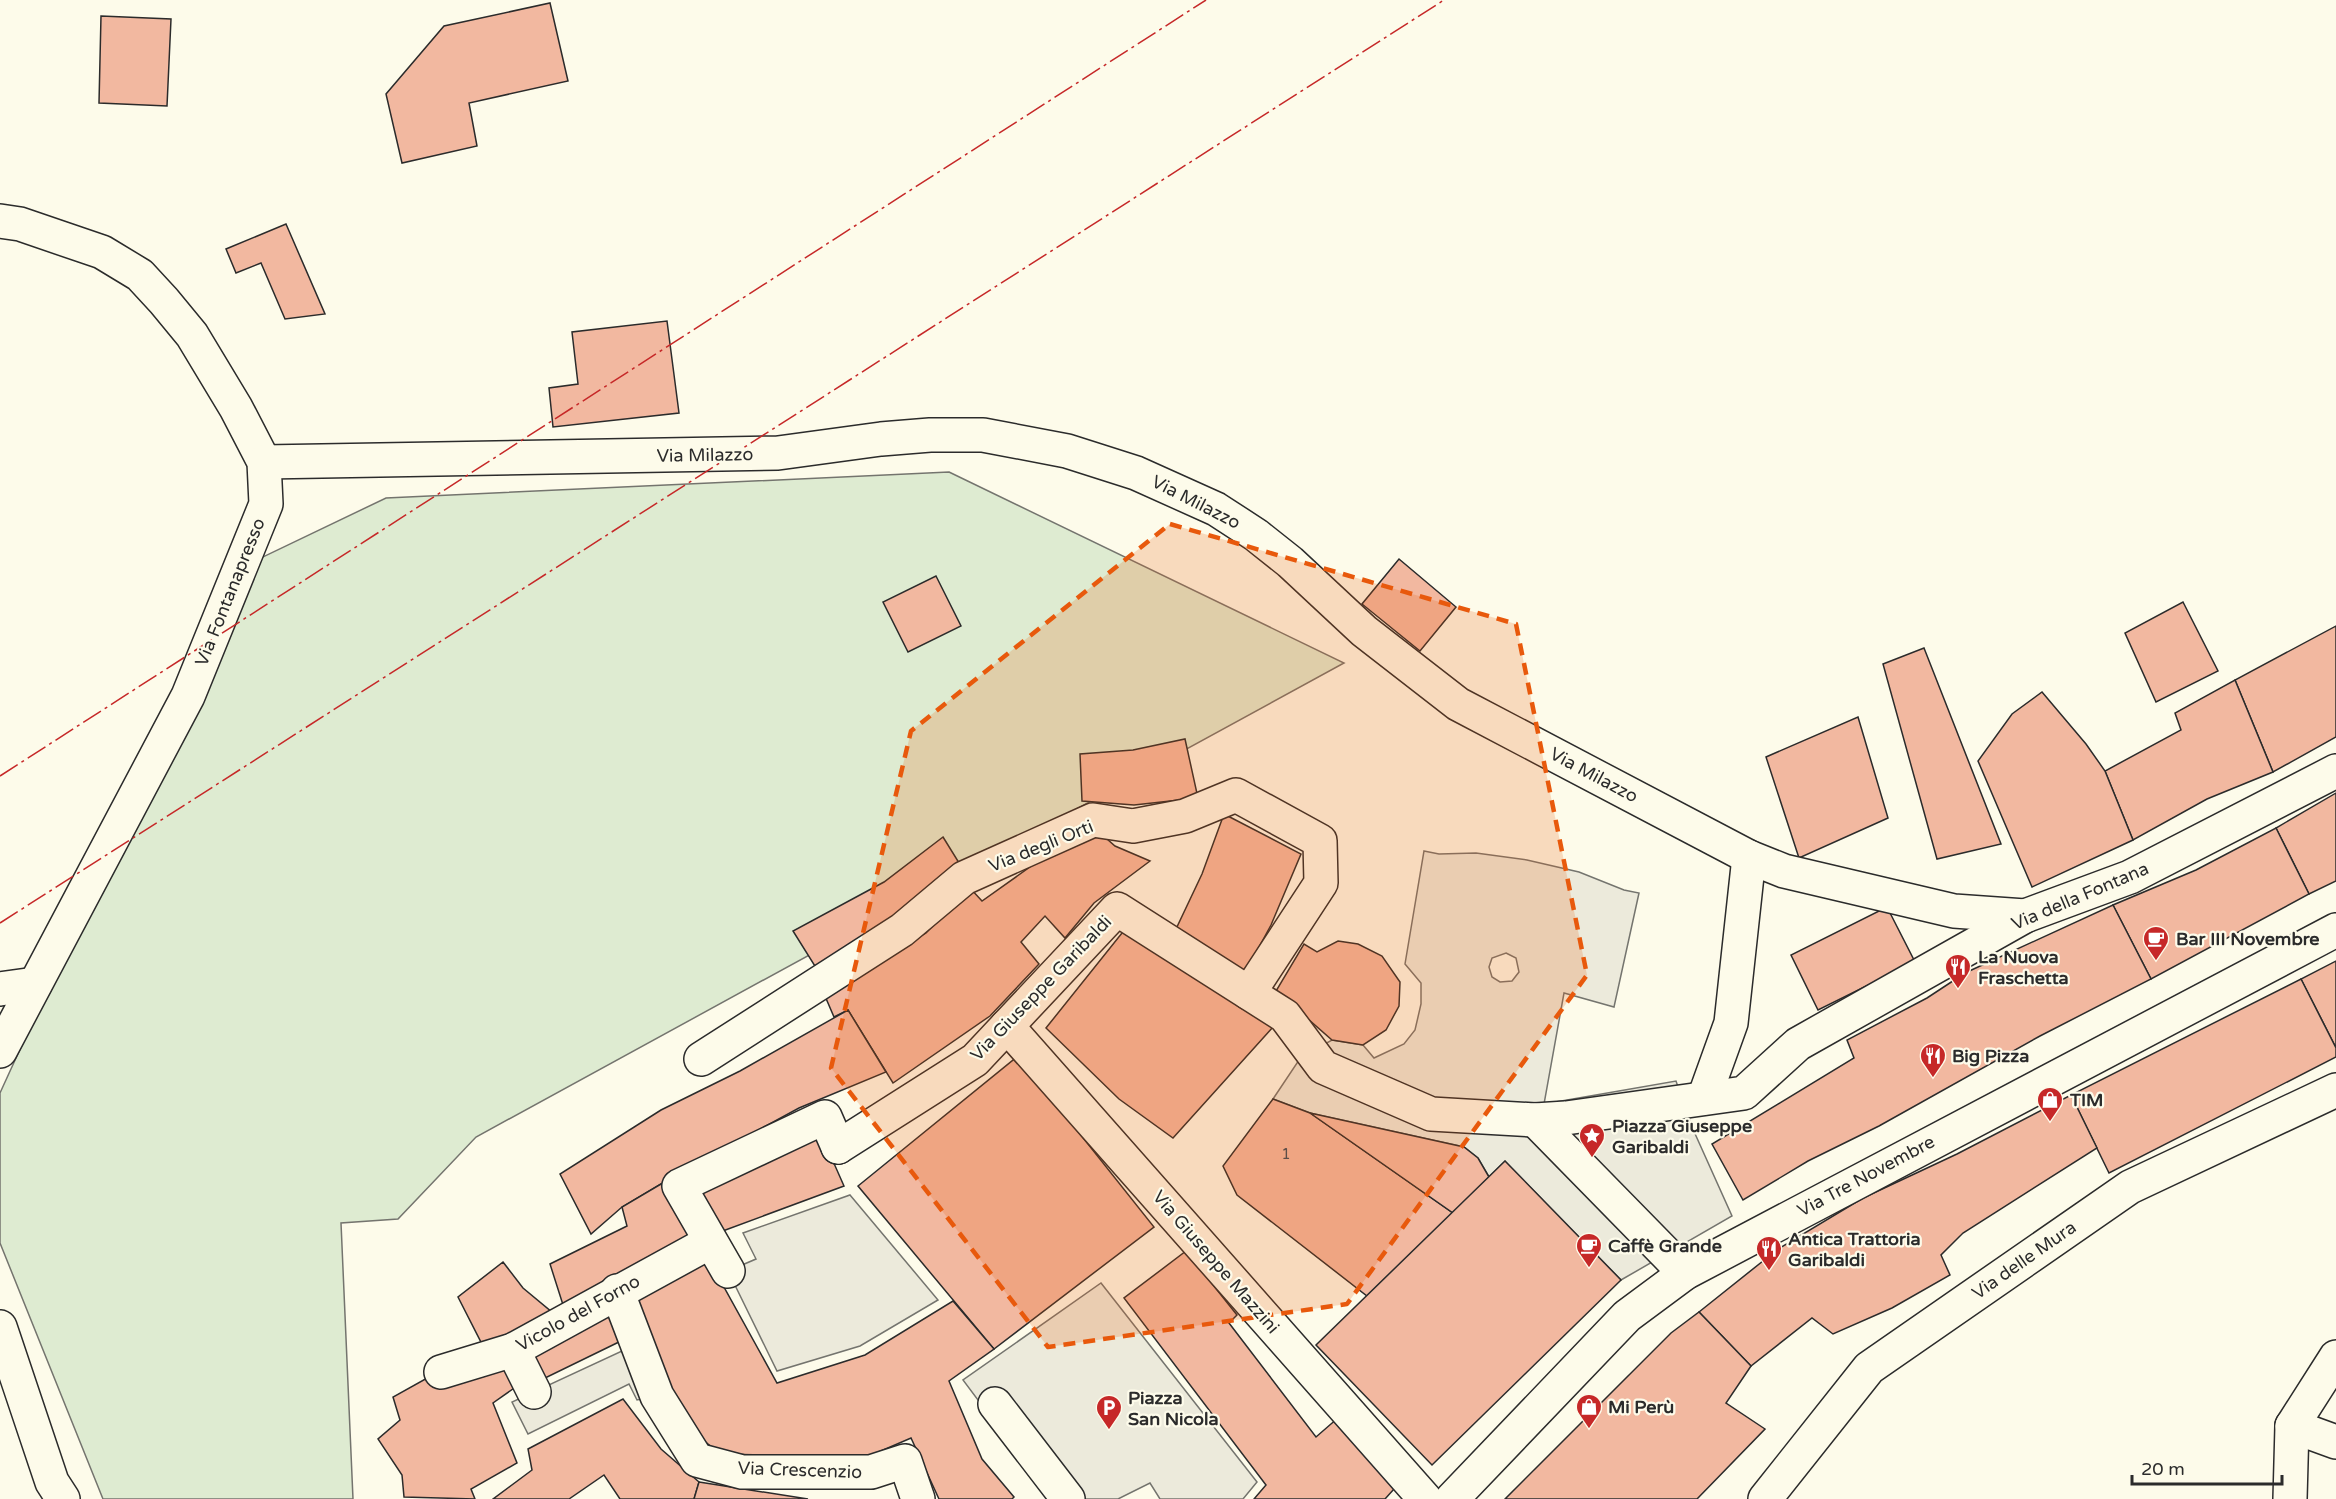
<svg xmlns="http://www.w3.org/2000/svg" width="2336" height="1499" font-family="'Varela Round',sans-serif">
	<style>
		.green { fill: #deebd1; stroke: #74746e; stroke-width: 1.5 }
		.parking { fill: #eceadb; stroke: #74746e; stroke-width: 1.5; fill-rule: evenodd }
		.building { fill: #f2b8a0; stroke: #2b2b2b; stroke-width: 1.5 }
		.lines { fill: none; stroke-linecap: round; stroke-linejoin: round }
		.pedestrian-casing { stroke: #2b2b2b; stroke-width: 36 }
		.minor-casing { stroke: #2b2b2b; stroke-width: 36 }
		.secondary-casing { stroke: #2b2b2b; stroke-width: 36 }
		.pedestrian { stroke: #fdfbea; stroke-width: 33 }
		.minor { stroke: #fdfbea; stroke-width: 33 }
		.secondary { stroke: #fdfbea; stroke-width: 33 }
		.power { stroke: #c62828; stroke-width: 1.5; stroke-dasharray: 21 4.5 3 4.5; stroke-linecap: butt }
		.marked { fill: #e8590c; fill-opacity: 0.2; stroke: #e8590c; stroke-width: 4.5; stroke-dasharray: 12 8; stroke-linejoin: round }
		.labels { text-anchor: middle; stroke-width: 4.5; stroke-linejoin: round; paint-order: stroke }
		.number-label { font-size: 15px; fill: #5d4e48 }
		.street-label { font-size: 18px; fill: #2b2b2b; stroke: #fdfbea }
		.poi-label { font-size: 18px; font-weight: bold; fill: #2b2b2b; stroke: #fdfbea; text-anchor: start }
	</style>
	<rect width="100%" height="100%" fill="#fdfbea"/>
	<path class="green" d="M949,472L1344,663L476,1137L398,1219L341,1223L353,1499H103L0,1243V1093L240,568L386,498Z"/>
	<g class="parking">
		<path d="M1424,851L1439,854L1476,853L1527,860L1579,872L1624,890L1639,893L1614,1007L1564,993L1544,1104L1676,1081L1692,1127L1732,1216L1621,1280L1505,1161L1489,1177L1478,1158L1464,1147L1310,1113L1273,1099L1301,1057L1332,1040L1363,1045L1374,1058L1404,1044L1415,1030L1421,1004V983L1405,964ZM1506,953L1516,958L1519,972L1512,981L1500,982L1492,977L1489,967L1492,958Z"/>
		<path d="M850,1195L938,1300L860,1346L777,1371L728,1271L756,1259L743,1233Z"/>
		<path d="M1101,1283L1257,1482L1243,1499H1160L1150,1483L1118,1499H1052L963,1380Z"/>
		<path d="M637,1344L657,1396L637,1400L629,1384L528,1434L512,1402Z"/>
	</g>
	<g class="building">
		<path d="M550,3L568,81L469,103L477,146L402,163L386,94L444,26Z"/>
		<path d="M101,16L171,19L167,106L99,103Z"/>
		<path d="M286,224L325,314L285,319L261,263L236,273L226,249Z"/>
		<path d="M667,321L679,413L553,427L549,388L578,384L572,332Z"/>
		<path d="M1399,559L1456,607L1420,651L1362,604Z"/>
		<path d="M936,576L961,626L908,652L883,602Z"/>
		<path d="M2183,602L2218,671L2156,702L2125,633Z"/>
		<path d="M2336,626V737L2273,772L2235,680Z"/>
		<path d="M1924,648L2001,844L1937,859L1883,664Z"/>
		<path d="M2235,680L2273,772L2207,799L2133,840L2105,771L2181,730L2175,713Z"/>
		<path d="M2042,692L2086,744L2105,771L2133,840L2032,887L1978,761L2012,714Z"/>
		<path d="M1858,717L1888,818L1799,858L1766,757Z"/>
		<path d="M1185,739L1198,798L1134,805L1082,801L1080,754L1133,750Z"/>
		<path d="M2336,793V881L2309,894L2276,828Z"/>
		<path d="M1224,814L1301,854L1271,925L1245,973L1176,929L1202,874Z"/>
		<path d="M2276,828L2309,894L2151,979L2113,905L2196,870Z"/>
		<path d="M1097,830L1115,846L1150,861L1094,903L1065,938L1045,916L1021,942L1039,964L990,1016L893,1083L848,1010L834,1017L825,996L926,933L970,888L982,901L1037,862Z"/>
		<path d="M943,837L961,866L818,971L793,931L884,882Z"/>
		<path d="M2113,905L2151,979L2040,1036L1879,1126L1808,1161L1743,1200L1712,1144L1854,1058L1847,1040L1927,998L1965,973Z"/>
		<path d="M1887,907L1915,962L1818,1010L1791,955Z"/>
		<path d="M1126,928L1274,1026L1173,1138L1119,1099L1046,1028Z"/>
		<path d="M1338,941L1358,944L1382,956L1400,982L1399,1006L1386,1030L1363,1045L1332,1040L1276,991L1304,944L1317,952Z"/>
		<path d="M2336,961V1048L2301,979Z"/>
		<path d="M2301,979L2336,1048V1057L2109,1173L2071,1095Z"/>
		<path d="M848,1010L886,1072L799,1108L688,1168L622,1207L591,1234L560,1174L661,1110L740,1071Z"/>
		<path d="M1018,1056L1154,1227L994,1349L858,1186Z"/>
		<path d="M2071,1095L2097,1148L1963,1233L1941,1255L1950,1275L1892,1308L1833,1334L1812,1318L1751,1366L1699,1312L1778,1249L1863,1198L1957,1154Z"/>
		<path d="M1273,1099L1310,1113L1453,1213L1367,1296L1237,1195L1223,1166Z"/>
		<path d="M1310,1113L1464,1147L1478,1158L1489,1177L1453,1213Z"/>
		<path d="M821,1134L844,1186L720,1232L698,1189Z"/>
		<path d="M1505,1161L1621,1280L1432,1465L1316,1345Z"/>
		<path d="M661,1184L672,1196L695,1239L564,1308L550,1264L627,1226L622,1207Z"/>
		<path d="M1186,1251L1237,1315L1229,1323L1316,1437L1339,1417L1394,1489L1385,1499H1254L1266,1485L1124,1298Z"/>
		<path d="M709,1260L777,1383L865,1355L953,1301L994,1349L949,1381L982,1459L1014,1497L1012,1499H939L911,1438L867,1457L720,1454L696,1434L660,1372L635,1296Z"/>
		<path d="M503,1262L523,1288L553,1313L509,1339L483,1346L458,1297Z"/>
		<path d="M612,1306L623,1340L541,1380L528,1356Z"/>
		<path d="M1699,1312L1751,1366L1726,1403L1765,1429L1697,1499H1505L1671,1333Z"/>
		<path d="M506,1363L517,1386L493,1403L517,1463L471,1489L475,1499L404,1497L402,1475L378,1439L400,1420L393,1397L429,1377Z"/>
		<path d="M623,1399L661,1449L699,1482L694,1499H620L604,1475L569,1499H493L532,1470L528,1449Z"/>
		<path d="M699,1482L808,1499H694Z"/>
	</g>
	<g class="lines">
		<defs>
			<g id="pedestrian">
				<path d="M1007,1026L1425,1499"/>
				<path d="M728,1271L679,1186L825,1117L838,1147"/>
				<path d="M617,1291L657,1396L697,1460L742,1472H871L905,1461L918,1499"/>
				<path d="M513,1350L534,1392"/>
				<path d="M441,1372L513,1350L710,1242"/>
			</g>
			<g id="minor">
				<path d="M0,221L20,224L102,252L140,275L164,301L192,335L236,408L264,462L266,504L188,696L0,1051"/>
				<path d="M264,462L778,453L881,439L930,435H983L1067,451L1136,473L1216,509L1256,535L1290,562L1364,631L1458,704L1749,857L1784,871L1954,911L2025,916"/>
				<path d="M0,989L35,984"/>
				<path d="M701,1059L902,930L964,878L1093,820L1133,826L1185,816L1236,795L1320,841L1321,883L1249,993"/>
				<path d="M1704,1098L1731,1023L1749,857"/>
				<path d="M1535,1120L1685,1273"/>
				<path d="M838,1147L975,1060L1117,909L1285,1016L1323,1067L1431,1114L1535,1120L1566,1118L1744,1093L1798,1044L2025,916L2130,877L2336,771"/>
				<path d="M0,1327L52,1482L63,1499"/>
				<path d="M995,1404L1068,1499"/>
				<path d="M2292,1426L2336,1442"/>
				<path d="M1765,1499L1869,1368L2130,1187L2336,1090"/>
				<path d="M2290,1499L2292,1426L2336,1357"/>
			</g>
			<path id="secondary" d="M1452,1499L1627,1316L1685,1273L2336,930"/>
		</defs>
		<use href="#pedestrian" class="pedestrian-casing"/>
		<use href="#minor" class="minor-casing"/>
		<use href="#secondary" class="secondary-casing"/>
		<use href="#pedestrian" class="pedestrian"/>
		<use href="#minor" class="minor"/>
		<use href="#secondary" class="secondary"/>
		<g class="power">
			<path d="M0,776L1206,0"/>
			<path d="M0,923L1444,0"/>
		</g>
	</g>
	<path class="marked" d="M1170,524L1516,624L1587,975L1347,1304L1048,1347L831,1068L911,731Z"/>
	<defs>
		<symbol id="cafe-pin" viewBox="-11 -11 22 30"><path d="M0 17L-7.5 6A9.5 9.5 0 1 1 7.5 6Z" fill="#c62828" stroke="#fdfbea"/><path d="M-5.5-4.5H6V0H3Q3 3.5 0 3.5H-2.5Q-5.5 3.5-5.5 0ZM3-3.2v2h1.7v-2ZM-6 4.5H4V6H-6Z" fill="#fff"/></symbol>
		<symbol id="restaurant-pin" viewBox="-11 -11 22 30"><path d="M0 17L-7.5 6A9.5 9.5 0 1 1 7.5 6Z" fill="#c62828" stroke="#fdfbea"/><path d="M-5-6h1v4h1v-4h1v4h1v-4h1v5L-1.5 .5V6h-2V.5L-5-1ZM5-6V6H3V1.5H1.5Q1.5-4 5-6Z" fill="#fff"/></symbol>
		<symbol id="shop-pin" viewBox="-11 -11 22 30"><path d="M0 17L-7.5 6A9.5 9.5 0 1 1 7.5 6Z" fill="#c62828" stroke="#fdfbea"/><path d="M-5-2.5h2.3a2.7 3.5 0 0 1 5.4 0H5L5.5 6h-11ZM-1.5-2.5h3a1.5 2.3 0 0 0-3 0Z" fill="#fff"/></symbol>
		<symbol id="sight-pin" viewBox="-11 -11 22 30"><path d="M0 17L-7.5 6A9.5 9.5 0 1 1 7.5 6Z" fill="#c62828" stroke="#fdfbea"/><path d="M0-6L1.8-2.2L6-1.7L2.9 1.2L3.7 5.4L0 3.3L-3.7 5.4L-2.9 1.2L-6-1.7L-1.8-2.2Z" fill="#fff"/></symbol>
		<symbol id="parking-pin" viewBox="-11 -11 22 30"><path d="M0 17L-7.5 6A9.5 9.5 0 1 1 7.5 6Z" fill="#c62828" stroke="#fdfbea"/><path d="M-3.5-5.5H1a3.5 3.5 0 0 1 0 7H-1V5.5H-3.5ZM-1-3.4V-.6H.8a1.4 1.4 0 0 0 0-2.8Z" fill="#fff"/></symbol>
	</defs>
	<g fill-rule="evenodd">
		<use href="#cafe-pin" x="2141" y="924" width="30" height="40"/>
		<use href="#restaurant-pin" x="1943" y="952" width="30" height="40"/>
		<use href="#restaurant-pin" x="1918" y="1041" width="30" height="40"/>
		<use href="#shop-pin" x="2035" y="1085" width="30" height="40"/>
		<use href="#sight-pin" x="1577" y="1121" width="30" height="40"/>
		<use href="#cafe-pin" x="1574" y="1231" width="30" height="40"/>
		<use href="#restaurant-pin" x="1754" y="1234" width="30" height="40"/>
		<use href="#shop-pin" x="1574" y="1392" width="30" height="40"/>
		<use href="#parking-pin" x="1094" y="1393" width="30" height="40"/>
	</g>
	<g class="labels">
		<g class="number-label">
			<text x="1286" y="1159">1</text>
		</g>
		<g class="street-label">
			<text transform="translate(705 455) rotate(-1)" y="6">Via Milazzo</text>
			<text transform="translate(1196 502) rotate(27)" y="6">Via Milazzo</text>
			<text transform="translate(230 592) rotate(-68)" y="6">Via Fontanapresso</text>
			<text transform="translate(1594 775) rotate(28)" y="6">Via Milazzo</text>
			<text transform="translate(1041 846) rotate(-22)" y="6">Via degli Orti</text>
			<text transform="translate(2080 896) rotate(-23)" y="6">Via della Fontana</text>
			<text transform="translate(1041 988) rotate(-46)" y="6">Via Giuseppe Garibaldi</text>
			<text transform="translate(1866 1176) rotate(-28)" y="6">Via Tre Novembre</text>
			<text transform="translate(2024 1260) rotate(-35)" y="6">Via delle Mura</text>
			<text transform="translate(1216 1262) rotate(49)" y="6">Via Giuseppe Mazzini</text>
			<text transform="translate(578 1313) rotate(-29)" y="6">Vicolo del Forno</text>
			<text transform="translate(800 1470) rotate(2)" y="6">Via Crescenzio</text>
		</g>
		<g class="poi-label">
			<text x="2176" y="945">Bar III Novembre</text>
			<text x="1978" y="963">La Nuova<tspan x="1978" dy="21">Fraschetta</tspan></text>
			<text x="1952" y="1062">Big Pizza</text>
			<text x="2070" y="1106">TIM</text>
			<text x="1612" y="1132">Piazza Giuseppe<tspan x="1612" dy="21">Garibaldi</tspan></text>
			<text x="1788" y="1245">Antica Trattoria<tspan x="1788" dy="21">Garibaldi</tspan></text>
			<text x="1608" y="1252">Caffè Grande</text>
			<text x="1128" y="1404">Piazza<tspan x="1128" dy="21">San Nicola</tspan></text>
			<text x="1608" y="1413">Mi Perù</text>
		</g>
	</g>
	<path d="M2132 1475v9h150v-9" fill="none" stroke="#2b2b2b" stroke-width="3"/>
	<text x="2141" y="1475" font-size="18" fill="#2b2b2b" stroke="#fdfbea" stroke-width="4.5" paint-order="stroke">20 m</text>
</svg>
